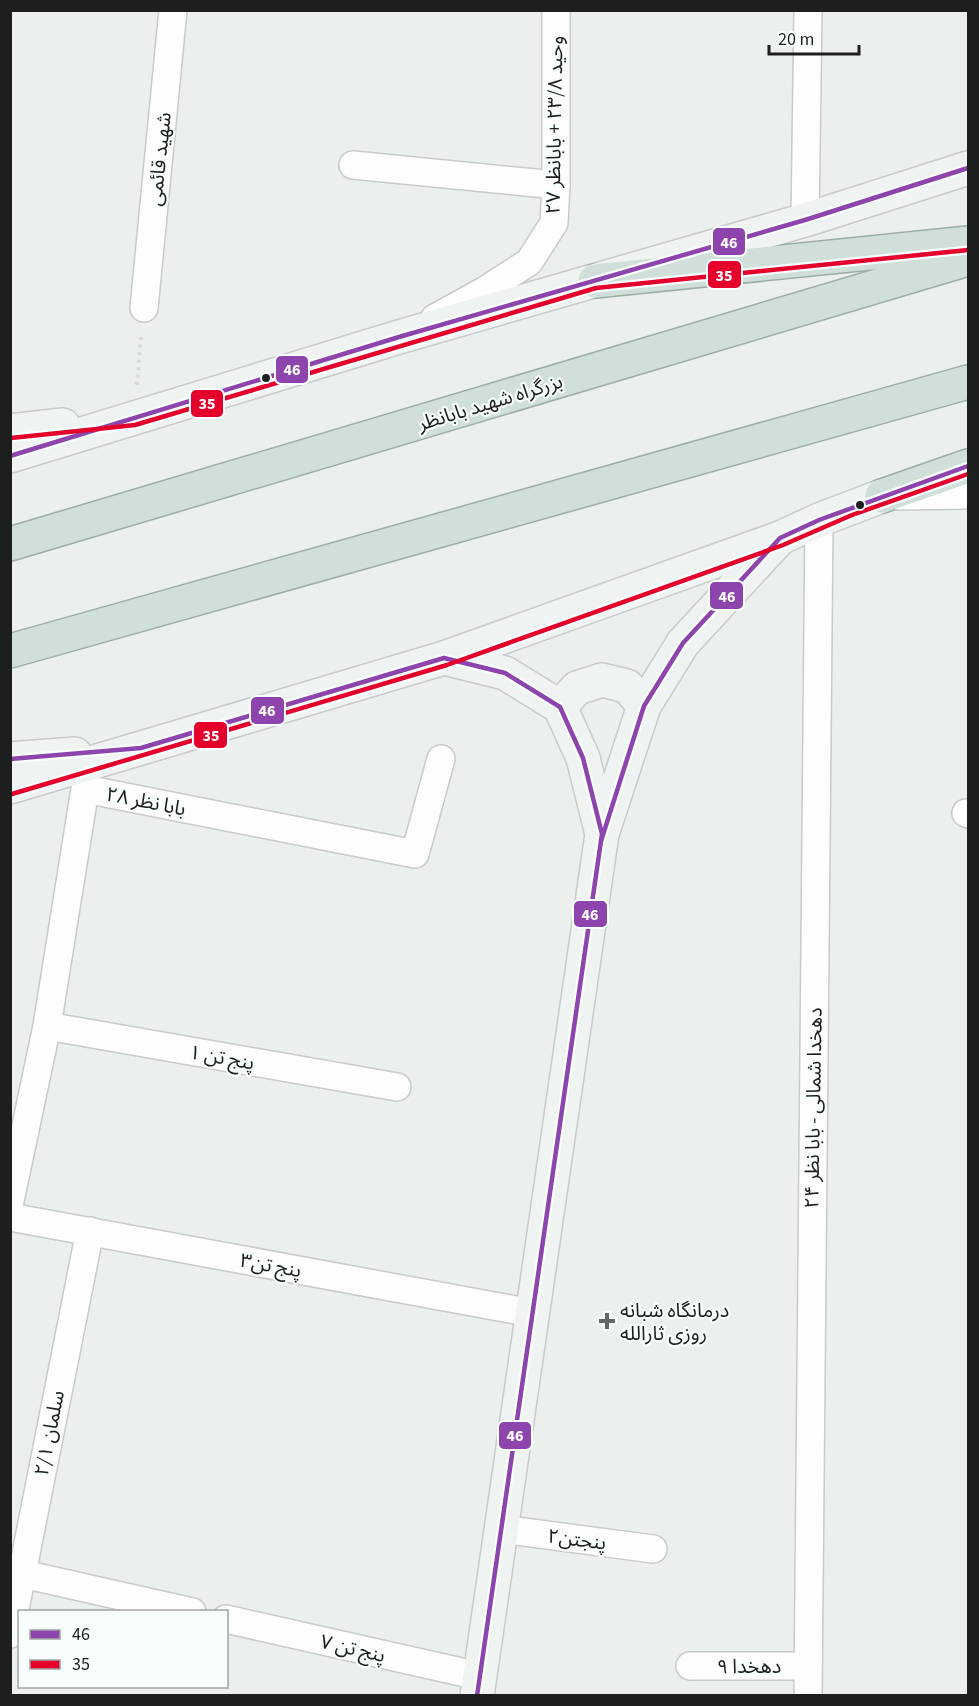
<svg xmlns="http://www.w3.org/2000/svg" width="979" height="1706" font-family="'Source Sans 3','Noto Sans Arabic',sans-serif">
	<style>
		.lines { fill: none; stroke-linecap: round; stroke-linejoin: round }
		.street-casing { stroke: #c8cbca; stroke-width: 30 }
		.secondary-casing { stroke: #c8cbca; stroke-width: 36 }
		.highway-casing { stroke: #9cada6; stroke-width: 36 }
		.path { stroke: #d7d9d9; stroke-width: 4; stroke-dasharray: 3 4.5; stroke-linecap: butt }
		.street { stroke: #fcfdfc; stroke-width: 27 }
		.secondary { stroke: #eff3f1; stroke-width: 33 }
		.highway { stroke: #d0dfd9; stroke-width: 33 }
		.bus-1-casing { stroke: #f8fefd; stroke-width: 9 }
		.bus-2-casing { stroke: #f8fefd; stroke-width: 9 }
		.bus-1 { stroke: #8e44ad; stroke-width: 4.5 }
		.bus-2 { stroke: #e4002b; stroke-width: 4.5 }
		.bus-dot { fill: #1d1f1f; stroke: #f8fefd; stroke-width: 2 }
		.poi-dot { fill: #656867; stroke: #f8fefd; stroke-width: 2 }
		.labels { text-anchor: middle; stroke-width: 4.5; stroke-linejoin: round; paint-order: stroke }
		.street-label { font-size: 20px; fill: #1d1f1f; stroke: #f8fefd }
		.poi-label { font-size: 20px; fill: #1d1f1f; stroke: #f8fefd; text-anchor: start }
		.line-badge { stroke: #f8fefd; stroke-width: 2 }
		.badge-label { font-size: 16px; text-anchor: middle; font-weight: bold; fill: #fff }
	</style>
	<rect width="100%" height="100%" fill="#ebefee"/>
	<g class="lines">
		<defs>
			<g id="street">
				<path d="M353,165L556,185"/>
				<path d="M805,220L808,10"/>
				<path d="M144,308L173,10"/>
				<path d="M435,318L484,291L529,262L554,223L556,185V10"/>
				<path d="M898,496L968,495"/>
				<path d="M966,813L968,814"/>
				<path d="M47,1026L397,1087"/>
				<path d="M10,1201L47,1026L85,789L415,854L441,759"/>
				<path d="M10,1217L532,1313"/>
				<path d="M501,1529L653,1549"/>
				<path d="M23,1574L192,1612"/>
				<path d="M226,1619L479,1676"/>
				<path d="M10,1634L90,1231"/>
				<path d="M690,1666H808"/>
				<path d="M808,1696L819,520"/>
			</g>
			<g id="secondary">
				<path d="M10,431L63,425"/>
				<path d="M10,456L399,337L805,220L968,168"/>
				<path d="M444,658L505,673L560,707L583,758L602,834"/>
				<path d="M560,707L577,688L602,680L627,686L644,706"/>
				<path d="M10,759L75,754"/>
				<path d="M10,787L444,658L780,538L819,520L882,496"/>
				<path d="M477,1696L602,834L644,706L683,643L780,538"/>
			</g>
			<g id="highway">
				<path d="M595,281L968,243"/>
				<path d="M882,496L968,466"/>
				<path d="M10,544L968,259"/>
				<path d="M10,651L968,382"/>
			</g>
		</defs>
		<use href="#street" class="street-casing"/>
		<use href="#secondary" class="secondary-casing"/>
		<use href="#highway" class="highway-casing"/>
		<path class="path" d="M137,385L141,336"/>
		<use href="#street" class="street"/>
		<use href="#secondary" class="secondary"/>
		<use href="#highway" class="highway"/>
		<defs>
			<g id="bus-1">
				<path d="M10,456L399,337L805,220L968,168"/>
				<path d="M10,759L141,748L444,658L505,673L560,707L583,758L602,834L477,1696"/>
				<path d="M601,841L644,706L683,643L780,538L819,520L968,466"/>
			</g>
			<g id="bus-2">
				<path d="M11,438L135,425L596,288L968,250"/>
				<path d="M12,794L447,665L783,545L852,515L968,474"/>
			</g>
		</defs>
		<use href="#bus-1" class="bus-1-casing"/>
		<use href="#bus-2" class="bus-2-casing"/>
		<use href="#bus-1" class="bus-1"/>
		<use href="#bus-2" class="bus-2"/>
	</g>
	<g class="bus-dot">
		<circle cx="266" cy="378" r="5"/>
		<circle cx="860" cy="505" r="5"/>
	</g>
	<path class="poi-dot" d="M604 1312h6v6h6v6h-6v6h-6v-6h-6v-6h6z"/>
	<g class="labels">
		<g class="street-label">
			<text transform="translate(554 125) rotate(-89)" y="7">وحید ۲۳/۸ + بابانظر ۲۷</text>
			<text transform="translate(159 159) rotate(-84)" y="7">شهید قائمی</text>
			<text transform="translate(490 402) rotate(-17)" y="7">بزرگراه شهید بابانظر</text>
			<text transform="translate(146 801) rotate(11)" y="7">بابا نظر ۲۸</text>
			<text transform="translate(222 1057) rotate(10)" y="7">پنج تن ۱</text>
			<text transform="translate(813 1108) rotate(-89)" y="7">دهخدا شمالی - بابا نظر ۲۴</text>
			<text transform="translate(271 1265) rotate(10)" y="7">پنج تن۳</text>
			<text transform="translate(49 1433) rotate(-79)" y="7">سلمان ۲/۱</text>
			<text transform="translate(577 1539) rotate(7)" y="7">پنجتن۲</text>
			<text transform="translate(353 1648) rotate(13)" y="7">پنج تن ۷</text>
			<text x="749" y="1673">دهخدا ۹</text>
		</g>
		<g class="poi-label">
			<text x="620" y="1317">درمانگاه شبانه<tspan x="620" dy="23">روزی ثارالله</tspan></text>
		</g>
	</g>
	<g class="line-badge">
		<rect x="712" y="227" width="34" height="29" rx="6" fill="#8e44ad"/>
		<rect x="707" y="260" width="35" height="29" rx="6" fill="#e4002b"/>
		<rect x="275" y="355" width="34" height="29" rx="6" fill="#8e44ad"/>
		<rect x="190" y="389" width="34" height="29" rx="6" fill="#e4002b"/>
		<rect x="709" y="581" width="35" height="29" rx="6" fill="#8e44ad"/>
		<rect x="250" y="696" width="35" height="29" rx="6" fill="#8e44ad"/>
		<rect x="193" y="721" width="35" height="28" rx="6" fill="#e4002b"/>
		<rect x="573" y="900" width="35" height="28" rx="6" fill="#8e44ad"/>
		<rect x="498" y="1421" width="34" height="29" rx="6" fill="#8e44ad"/>
	</g>
	<g class="badge-label">
		<text x="729" y="248">46</text>
		<text x="724" y="281">35</text>
		<text x="292" y="375">46</text>
		<text x="207" y="409">35</text>
		<text x="727" y="602">46</text>
		<text x="267" y="716">46</text>
		<text x="211" y="741">35</text>
		<text x="590" y="920">46</text>
		<text x="515" y="1441">46</text>
	</g>
	<rect width="979" height="1706" fill="none" stroke="#1d1f1f" stroke-width="24"/>
	<rect x="18" y="1610" width="210" height="78" fill="#f8fefd" stroke="#a0a5a4" stroke-width="1.5"/>
	<rect x="30" y="1630" width="30" height="9" fill="#8e44ad" stroke="#a0a5a4" stroke-width="1.5"/>
	<text x="72" y="1640" font-size="18" fill="#1d1f1f">46</text>
	<rect x="30" y="1660" width="30" height="9" fill="#e4002b" stroke="#a0a5a4" stroke-width="1.5"/>
	<text x="72" y="1670" font-size="18" fill="#1d1f1f">35</text>
	<path d="M769 45v9h90v-9" fill="none" stroke="#1d1f1f" stroke-width="3"/>
	<text x="778" y="45" font-size="18" fill="#1d1f1f" stroke="#f8fefd" stroke-width="4.5" paint-order="stroke">20 m</text>
</svg>
